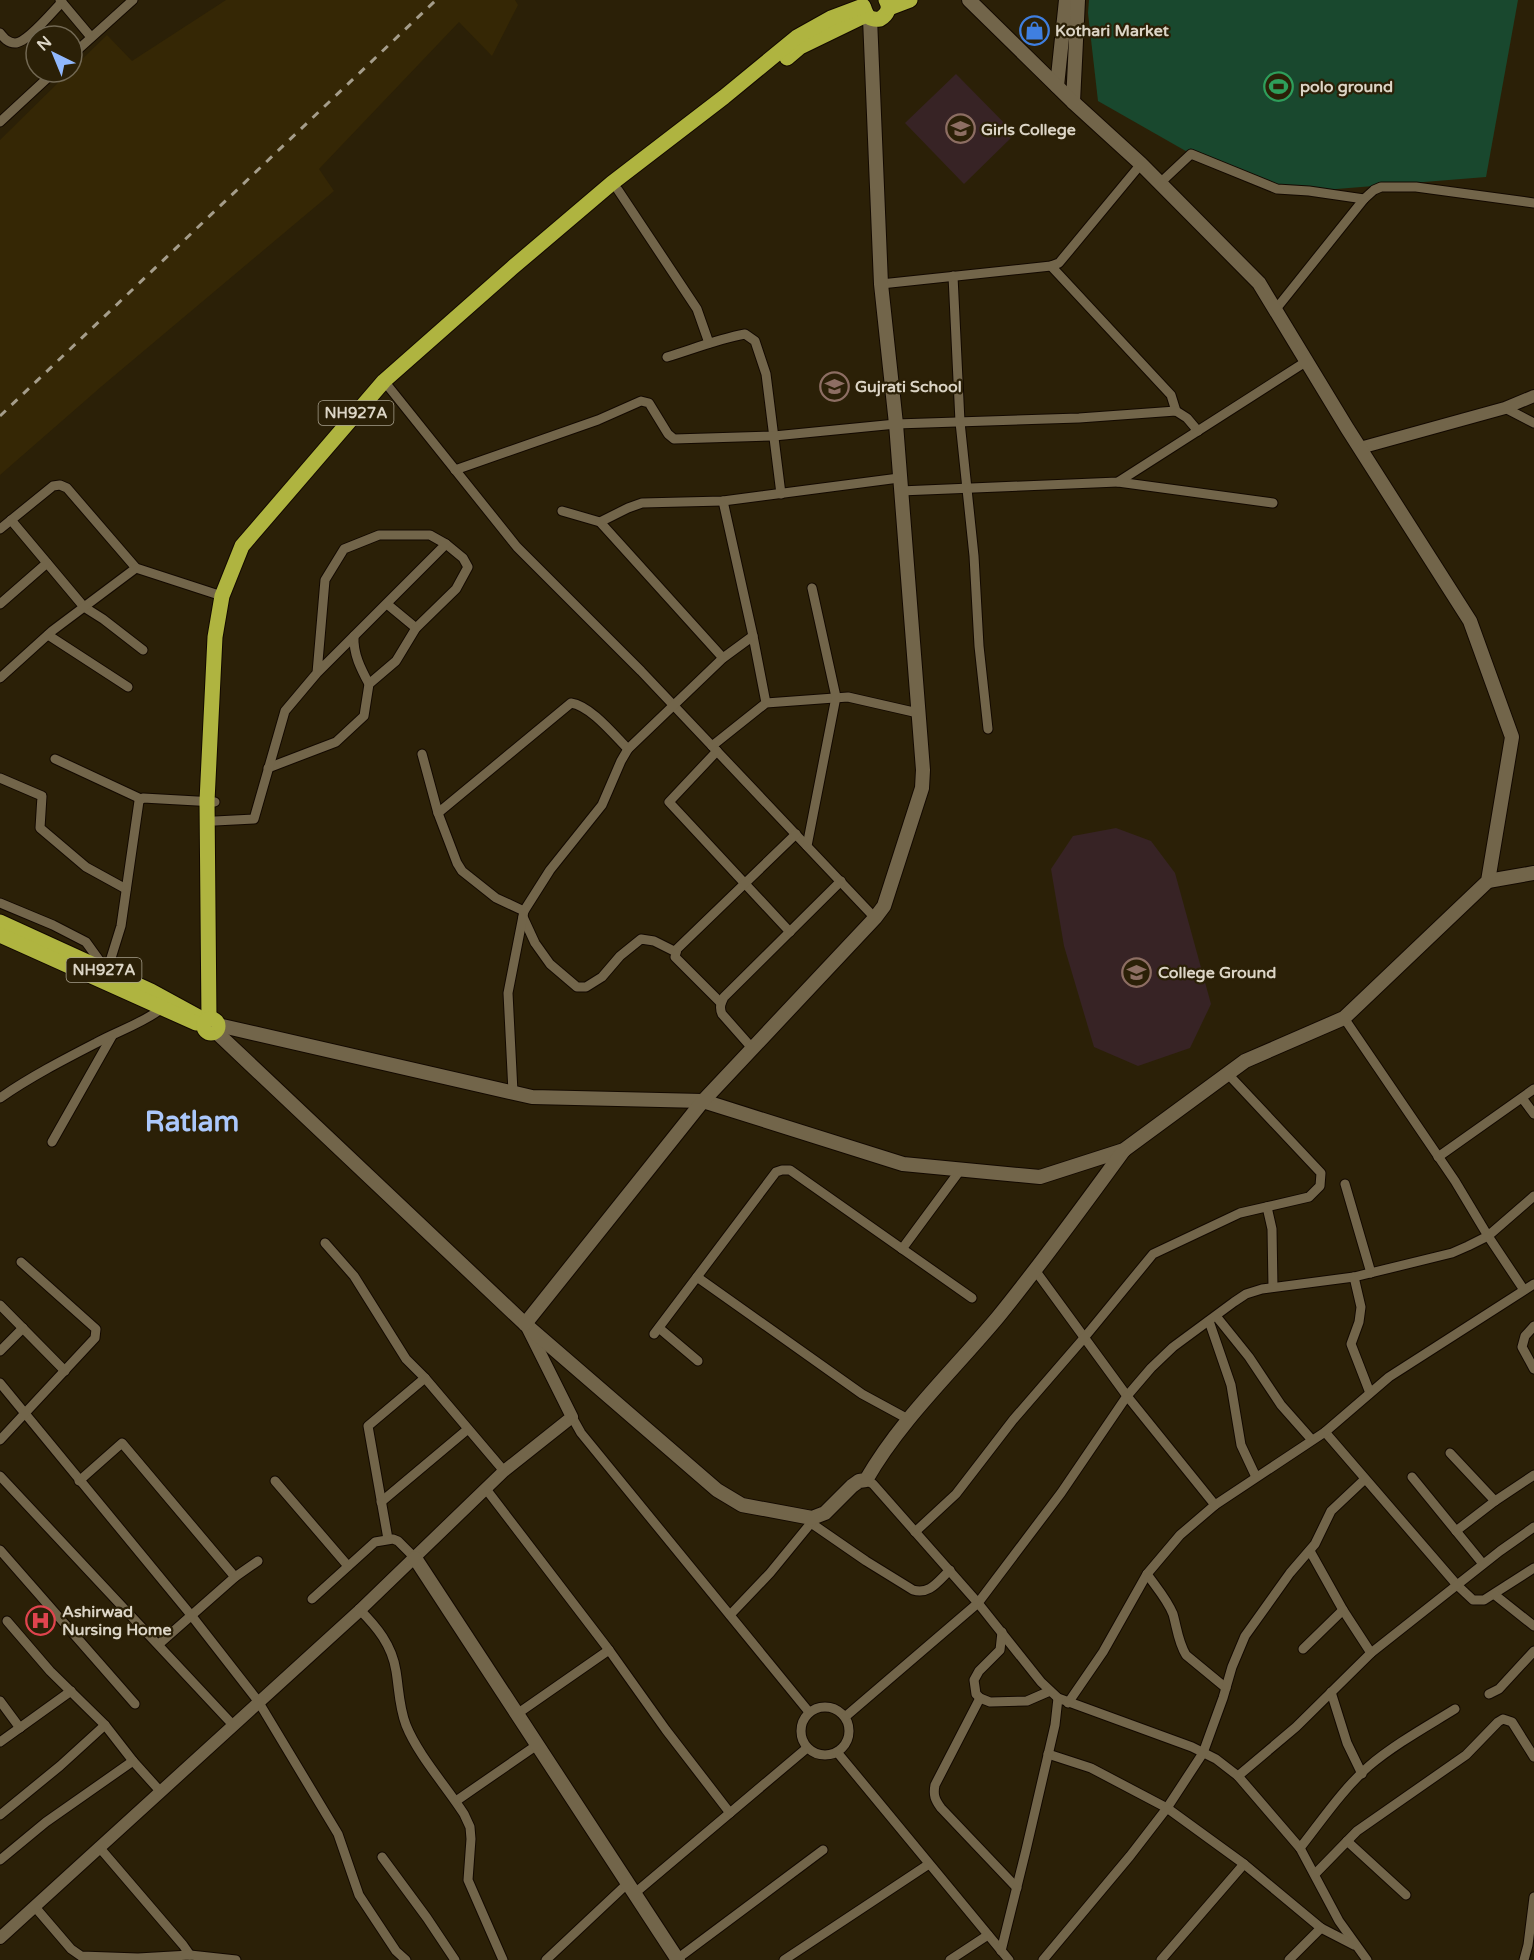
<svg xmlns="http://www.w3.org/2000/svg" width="1534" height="1960" font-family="'Varela Round',sans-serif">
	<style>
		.built { fill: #352705 }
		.education { fill: #372325 }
		.green { fill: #19482e }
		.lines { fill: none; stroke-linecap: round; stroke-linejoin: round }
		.minor-casing { stroke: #130900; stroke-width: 11 }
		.tertiary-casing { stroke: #130900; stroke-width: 14 }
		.secondary-casing { stroke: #130900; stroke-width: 16 }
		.trunk-casing { stroke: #130900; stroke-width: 17 }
		.minor { stroke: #72654a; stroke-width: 9 }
		.tertiary { stroke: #72654a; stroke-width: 12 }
		.secondary { stroke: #72654a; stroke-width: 14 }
		.trunk { stroke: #afb440; stroke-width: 15 }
		.rail { stroke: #a59d8b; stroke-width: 3; stroke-dasharray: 8 8; stroke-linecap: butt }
		.labels { text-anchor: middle; stroke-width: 4.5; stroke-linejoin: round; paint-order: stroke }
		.shield { fill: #2b2007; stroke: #a79f8d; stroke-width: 1.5 }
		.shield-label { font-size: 15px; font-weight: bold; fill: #dcd5c6 }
		.poi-label { font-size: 16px; font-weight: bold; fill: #dcd5c6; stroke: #2b2007; text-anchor: start }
		.town-label { font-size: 28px; font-weight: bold; fill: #abc8fc; stroke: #2b2007 }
	</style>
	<rect width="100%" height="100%" fill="#2b2007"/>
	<path class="built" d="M226,0H515L518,5L492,56L459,22L319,169L334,191L102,386L0,475V140L69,72H72V69L107,35L132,61Z"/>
	<g class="education">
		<path d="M956,74L1015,134L964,184L905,123Z"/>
		<path d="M1116,828L1151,841L1175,873L1211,1004L1190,1048L1138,1066L1094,1047L1064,946L1051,869L1073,836Z"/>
	</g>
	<path class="green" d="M1089,0H1518L1486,177L1299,192L1191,154L1098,101L1088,13Z"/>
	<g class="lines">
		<defs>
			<g id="minor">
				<path d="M60,0L91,37"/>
				<path d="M0,33C4,38 8,43 15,43C27,43 53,11 62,2"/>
				<path d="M72,55L133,0"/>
				<path d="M0,122L54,72"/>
				<path d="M1159,184L1191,154L1277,189L1309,191L1364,199"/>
				<path d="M618,190L697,309L709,343"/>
				<path d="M1051,266L1171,395L1176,411"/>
				<path d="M953,276L960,422L974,556L979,646L988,729"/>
				<path d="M881,284L1051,266L1059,263L1141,164"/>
				<path d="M1276,309L1364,199L1374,190L1381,187H1416L1534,203"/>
				<path d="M667,357C693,349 718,339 745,334L755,341L766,374L781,494"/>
				<path d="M384,381L517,547L641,671L875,918"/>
				<path d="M1505,408L1534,423"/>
				<path d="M455,470L598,420L641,401L649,403L668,434L674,439L774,436L896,424L1079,418L1176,411L1187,418L1198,431"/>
				<path d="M1118,482L1273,503"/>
				<path d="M900,491L1118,482L1307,361"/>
				<path d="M723,501L753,636L766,703"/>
				<path d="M562,511L600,522L723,658"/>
				<path d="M11,520L84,607L103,619L143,650"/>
				<path d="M600,522L628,508L642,503L723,501L899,478"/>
				<path d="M0,529L53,486L60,485L67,488L136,568L222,596"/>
				<path d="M0,604L47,563"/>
				<path d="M387,604L416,628"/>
				<path d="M48,635L128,687"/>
				<path d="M354,636C353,654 361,669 369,684"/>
				<path d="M0,678L52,631L136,568"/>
				<path d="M712,746L766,703L848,697L918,713"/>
				<path d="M717,751L669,802L790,932"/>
				<path d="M422,754L438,813L457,863L462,871L496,898L524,911"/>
				<path d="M55,759L141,799"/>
				<path d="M268,768L336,742L364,716L369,684L396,661L416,628L456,589L468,567L463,558L446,544"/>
				<path d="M0,778L42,796L40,828L86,867L126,889"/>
				<path d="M438,813L571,703C591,706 614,735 628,749"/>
				<path d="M215,821L254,819L285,711L317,673L325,580L344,549L379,535H430L446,544L317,673"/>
				<path d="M807,846L836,697L812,588"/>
				<path d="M0,903L53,925L86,942L104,967"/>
				<path d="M523,917L535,943L550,964L577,987H586L602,977L620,956L641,939L654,941L676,952"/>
				<path d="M107,971L121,926L139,801L143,798L215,802"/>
				<path d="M721,1003L675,957L677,949L796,834"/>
				<path d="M1344,1018L1455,1181L1488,1236L1524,1290"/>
				<path d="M752,1048L722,1014C719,1007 721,1003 724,997L841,881"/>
				<path d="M513,1092L508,993L524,911L550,870L602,805L621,761L628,749L723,658L753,636"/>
				<path d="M0,1098C30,1077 63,1060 96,1043C118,1031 141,1024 161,1009"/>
				<path d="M1522,1098L1534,1114"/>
				<path d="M52,1142L112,1036"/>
				<path d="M1438,1157L1534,1089"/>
				<path d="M1345,1184L1371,1273"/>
				<path d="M1267,1207L1272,1229L1273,1287"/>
				<path d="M325,1243L354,1276L406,1359L425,1378L504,1471"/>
				<path d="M902,1249L961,1169"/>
				<path d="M1035,1270L1127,1396L1215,1505"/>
				<path d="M697,1277L862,1394L908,1419"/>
				<path d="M1354,1277L1361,1307L1359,1322L1351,1344L1370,1393"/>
				<path d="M0,1305L65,1371"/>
				<path d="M1216,1316L1249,1357L1281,1405L1312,1440"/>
				<path d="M1209,1321L1231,1385L1241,1445L1256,1477"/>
				<path d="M1534,1326L1525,1336L1522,1347L1534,1369"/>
				<path d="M659,1328L698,1361"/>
				<path d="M654,1334L776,1172L782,1170H790L972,1298"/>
				<path d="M0,1351L23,1328"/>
				<path d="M0,1383L191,1615L258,1701L338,1834L359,1895L396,1951L406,1960"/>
				<path d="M572,1417L581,1433L809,1712"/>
				<path d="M1325,1432L1457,1585L1473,1600H1484L1534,1568"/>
				<path d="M0,1440L95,1338L96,1329L21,1262"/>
				<path d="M1450,1453L1495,1501"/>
				<path d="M0,1476L233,1725"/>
				<path d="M1412,1477L1483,1564"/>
				<path d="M866,1480L873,1484L978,1603L1041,1682L1058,1698L1192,1747L1216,1759L1238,1776L1300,1848L1339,1921L1367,1960"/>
				<path d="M79,1481L122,1443L235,1577"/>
				<path d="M275,1481L348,1566"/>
				<path d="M486,1489L609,1650L666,1730L730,1813"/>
				<path d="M381,1502L468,1429"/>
				<path d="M811,1523L866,1561L913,1590C930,1595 938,1581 950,1570"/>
				<path d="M1456,1531L1495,1501L1534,1475"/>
				<path d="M915,1532L956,1494L1013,1420L1084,1338L1153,1254L1240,1213L1309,1197L1320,1186L1321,1173L1227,1073"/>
				<path d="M388,1539L368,1426L425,1378"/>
				<path d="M0,1550L135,1704"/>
				<path d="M1310,1551L1343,1610L1371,1653"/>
				<path d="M1147,1574C1156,1587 1167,1599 1173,1614C1177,1628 1178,1642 1186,1655L1226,1688"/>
				<path d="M1495,1595L1534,1626"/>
				<path d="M312,1599L375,1542L393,1539L398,1541L415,1558"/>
				<path d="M359,1609C377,1627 392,1645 396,1671C399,1689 399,1707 406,1725C418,1755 446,1786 464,1814L470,1827L471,1839L468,1880L503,1960"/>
				<path d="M730,1615L770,1573L811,1523L812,1520"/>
				<path d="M7,1621L50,1671L105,1725L133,1761L160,1791"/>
				<path d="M1002,1632L1000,1650L979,1671L974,1680L976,1694L980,1698L990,1702L1027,1701L1050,1691"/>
				<path d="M159,1644L235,1577L258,1561"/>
				<path d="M1303,1649L1343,1610"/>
				<path d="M1331,1692L1347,1743L1362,1774"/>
				<path d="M1489,1694L1499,1689L1534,1651"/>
				<path d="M980,1698L935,1785C933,1795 935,1800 941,1808L1017,1888"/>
				<path d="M0,1701L20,1728"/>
				<path d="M1068,1703L1103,1652L1147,1574L1180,1535L1215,1505L1325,1432L1389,1377L1534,1284"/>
				<circle cx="825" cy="1731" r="24"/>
				<path d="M517,1714L609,1650"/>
				<path d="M845,1717L978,1603L1061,1493L1127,1396L1151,1368L1173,1347L1234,1302L1246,1294L1262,1289L1354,1277L1452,1253L1468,1246L1488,1236L1534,1196"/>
				<path d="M0,1742L71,1691"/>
				<path d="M837,1752L1009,1960"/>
				<path d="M1048,1754L1091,1768L1167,1808L1244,1864L1321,1928L1354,1945"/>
				<path d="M1238,1776L1296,1727L1371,1653L1500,1551L1534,1527"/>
				<path d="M456,1801L537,1745"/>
				<path d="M0,1815L60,1766L105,1725"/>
				<path d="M1347,1841L1406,1895"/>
				<path d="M99,1847L183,1945L190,1955"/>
				<path d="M1300,1848C1322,1820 1343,1789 1369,1766C1395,1744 1426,1727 1455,1709"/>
				<path d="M382,1857L427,1918L455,1960"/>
				<path d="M0,1860L46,1822L133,1761"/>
				<path d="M1315,1874L1357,1831L1466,1755L1498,1722L1503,1719L1512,1722L1534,1757"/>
				<path d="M635,1893L807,1748"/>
				<path d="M35,1907L71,1949L81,1956L138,1958L190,1955L236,1960"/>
				<path d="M1001,1951L1026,1850L1055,1725L1058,1698"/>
				<path d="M677,1959L823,1850"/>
				<path d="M546,1960L628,1883"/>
				<path d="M784,1960L929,1864"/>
				<path d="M950,1960L988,1935"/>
				<path d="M1043,1960L1130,1856L1167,1808L1203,1753L1223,1698L1232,1667L1245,1636L1290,1573L1315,1544L1331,1511L1365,1479"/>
				<path d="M1161,1960L1244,1864"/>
				<path d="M1289,1960L1321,1928"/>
				<path d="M1524,1960L1528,1945L1534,1897"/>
			</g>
			<g id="tertiary">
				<path d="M1360,448L1505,408L1534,396"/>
				<path d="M0,1938L358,1612L504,1471L572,1417L526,1325"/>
			</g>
			<g id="secondary">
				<path d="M1057,86L1066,0"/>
				<path d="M1073,102L1078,0"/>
				<path d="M1488,881L1534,873"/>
				<path d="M218,1025L532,1097L703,1101L903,1164L1040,1177L1124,1150L1245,1061L1344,1018L1488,881L1512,737L1470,621L1347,428L1259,283L1141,164L1073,102L969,0"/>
				<path d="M215,1031L525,1324L717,1490L742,1505L812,1518L825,1513L852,1486L859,1481L866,1480C901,1419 953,1371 998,1317C1042,1263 1083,1206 1124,1150"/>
				<path d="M525,1324L703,1101L875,918L884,906L922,788L923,770L896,424L881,284L870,18"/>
				<path d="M415,1558L678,1960"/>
			</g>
			<g id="trunk">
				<path d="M864,8C867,17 870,20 880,19C887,15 891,8 886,0"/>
				<path d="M889,8L910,0"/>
				<path d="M787,58L800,47L866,15"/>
				<path d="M0,922L151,991L206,1021"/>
				<path d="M0,935L196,1023"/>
				<path d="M209,1019L207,801L215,637L222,596L242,546L384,381L512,268L612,183L724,97L797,37L831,18L863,6"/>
				<circle cx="211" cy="1026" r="7"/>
			</g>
		</defs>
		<use href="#minor" class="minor-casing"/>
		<use href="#tertiary" class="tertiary-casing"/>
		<use href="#secondary" class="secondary-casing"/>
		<use href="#trunk" class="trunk-casing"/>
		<use href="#minor" class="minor"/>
		<use href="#tertiary" class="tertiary"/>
		<use href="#secondary" class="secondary"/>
		<use href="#trunk" class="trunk"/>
		<path class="rail" d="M0,416L436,0"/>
	</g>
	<defs>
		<symbol id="shop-ring" viewBox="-11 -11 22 22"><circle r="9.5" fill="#2b2007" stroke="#3f7fe0" stroke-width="1.5"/><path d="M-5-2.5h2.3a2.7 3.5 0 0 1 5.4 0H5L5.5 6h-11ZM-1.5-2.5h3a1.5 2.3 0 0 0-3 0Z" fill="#3f7fe0"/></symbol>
		<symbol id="stadium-ring" viewBox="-11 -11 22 22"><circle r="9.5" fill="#2b2007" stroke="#2e9e5b" stroke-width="1.5"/><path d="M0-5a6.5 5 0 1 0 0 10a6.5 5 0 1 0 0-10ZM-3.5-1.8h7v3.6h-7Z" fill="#2e9e5b"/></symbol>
		<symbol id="university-ring" viewBox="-11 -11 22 22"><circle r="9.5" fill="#2b2007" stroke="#8d6e63" stroke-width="1.5"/><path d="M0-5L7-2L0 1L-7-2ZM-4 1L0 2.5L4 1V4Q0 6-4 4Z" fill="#8d6e63"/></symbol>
		<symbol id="school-ring" viewBox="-11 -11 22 22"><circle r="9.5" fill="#2b2007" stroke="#8d6e63" stroke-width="1.5"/><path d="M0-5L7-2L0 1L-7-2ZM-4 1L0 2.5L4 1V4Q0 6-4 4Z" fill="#8d6e63"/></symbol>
		<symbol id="hospital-ring" viewBox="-11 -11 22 22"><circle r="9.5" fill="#2b2007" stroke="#e0444e" stroke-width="1.5"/><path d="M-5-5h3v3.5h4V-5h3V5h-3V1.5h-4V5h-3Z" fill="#e0444e"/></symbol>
	</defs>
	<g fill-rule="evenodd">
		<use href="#shop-ring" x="1018" y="14" width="33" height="33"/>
		<use href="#stadium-ring" x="1262" y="70" width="33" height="33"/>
		<use href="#university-ring" x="944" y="112" width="33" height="33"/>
		<use href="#school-ring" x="818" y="370" width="33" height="33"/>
		<use href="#university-ring" x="1120" y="956" width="33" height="33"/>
		<use href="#hospital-ring" x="24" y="1604" width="33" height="33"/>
	</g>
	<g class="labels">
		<g class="shield">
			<rect x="318.5" y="401" width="75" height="24" rx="4.5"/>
			<rect x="66.5" y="958" width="75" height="24" rx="4.5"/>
		</g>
		<g class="shield-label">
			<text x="356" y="418">NH927A</text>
			<text x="104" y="975">NH927A</text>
		</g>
		<g class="poi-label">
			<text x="1055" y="36">Kothari Market</text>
			<text x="1300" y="92">polo ground</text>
			<text x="981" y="135">Girls College</text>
			<text x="855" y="392">Gujrati School</text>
			<text x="1158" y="978">College Ground</text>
			<text x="62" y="1617">Ashirwad<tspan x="62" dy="18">Nursing Home</tspan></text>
		</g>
		<g class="town-label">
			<text x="192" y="1131">Ratlam</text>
		</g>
	</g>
	<g transform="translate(54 54) rotate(317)"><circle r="28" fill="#2b2007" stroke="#726853" stroke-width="1.5"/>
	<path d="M0-4.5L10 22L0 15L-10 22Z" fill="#91b8fd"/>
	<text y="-9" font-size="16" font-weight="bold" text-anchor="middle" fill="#dcd5c6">N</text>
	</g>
</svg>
